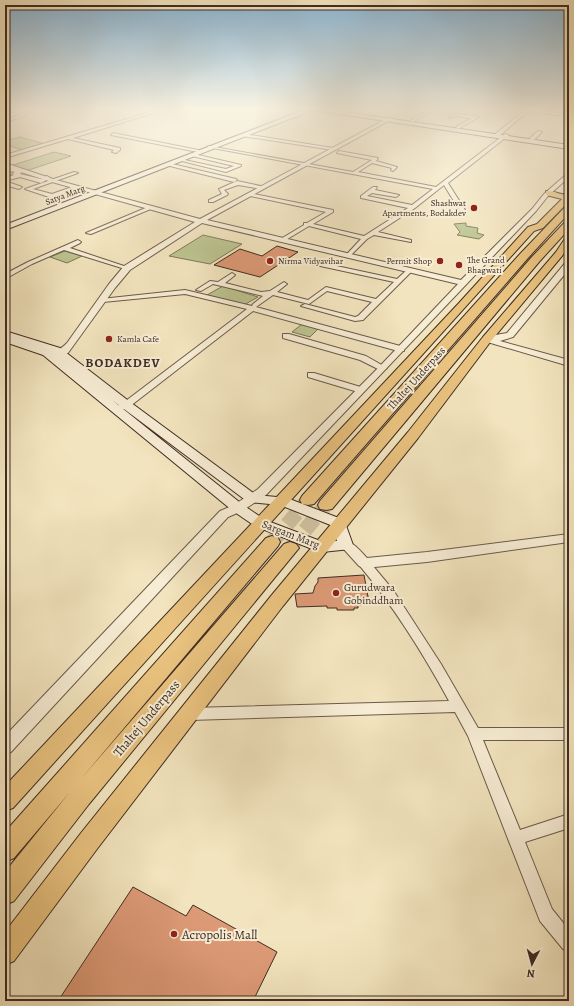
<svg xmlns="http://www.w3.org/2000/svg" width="574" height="1006" font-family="Alegreya,serif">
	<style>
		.green { fill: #bcc490; stroke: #7d785a }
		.building { fill: #dd9a77; stroke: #3e2d23 }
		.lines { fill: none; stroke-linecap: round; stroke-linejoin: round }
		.trunk-tunnel { stroke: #cebf9f; stroke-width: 15; stroke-dasharray: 15 8; stroke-linecap: butt }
		.minor-casing { stroke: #6b5b4a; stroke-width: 2 }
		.tertiary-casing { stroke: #6b5b4a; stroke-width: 2 }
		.secondary-casing { stroke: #3e2d23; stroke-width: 2 }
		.primary-casing { stroke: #3e2d23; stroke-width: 2 }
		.trunk-casing { stroke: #3e2d23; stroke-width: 2 }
		.minor { fill: #f7edd5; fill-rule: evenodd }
		.tertiary { fill: #f7edd5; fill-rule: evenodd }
		.secondary { fill: #f7edd5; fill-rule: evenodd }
		.primary { fill: #e9c27f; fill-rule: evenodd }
		.trunk { fill: #e9c27f; fill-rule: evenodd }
		.poi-dot { fill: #8f2418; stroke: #f7edd5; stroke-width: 1.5 }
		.labels { text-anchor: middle; stroke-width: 4; stroke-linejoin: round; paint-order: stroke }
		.far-street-label { font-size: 9px; fill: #3e2d23; stroke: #f7edd5 }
		.far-poi-label { font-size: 9px; fill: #3e2d23; stroke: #f7edd5; text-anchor: start }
		.street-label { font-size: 11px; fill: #3e2d23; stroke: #f7edd5 }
		.poi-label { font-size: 11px; fill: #3e2d23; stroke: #f7edd5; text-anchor: start }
		.far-district-label { font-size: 13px; font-weight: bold; letter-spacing: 1px; fill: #3e2d23; stroke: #f7edd5 }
		.near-street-label { font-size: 13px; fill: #3e2d23; stroke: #f7edd5 }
		.near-poi-label { font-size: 13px; fill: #3e2d23; stroke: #f7edd5; text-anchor: start }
	</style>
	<rect width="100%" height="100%" fill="#f2e4be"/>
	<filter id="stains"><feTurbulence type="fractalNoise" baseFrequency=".005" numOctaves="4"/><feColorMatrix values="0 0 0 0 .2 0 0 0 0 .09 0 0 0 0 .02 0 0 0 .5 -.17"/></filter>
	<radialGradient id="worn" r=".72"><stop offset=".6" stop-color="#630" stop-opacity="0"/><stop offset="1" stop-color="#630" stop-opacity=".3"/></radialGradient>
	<g class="green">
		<path d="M20,137L45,144L24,150L5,145V141Z"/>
		<path d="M54,152L71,156L26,171L10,166Z"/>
		<path d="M466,223V226L478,228L477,233L484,235L479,239L457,235L460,232L454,224Z"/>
		<path d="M203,235L242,244L210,264L169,256Z"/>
		<path d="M65,251L82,256L67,263L50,257Z"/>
		<path d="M223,286L258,297L242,306L207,295Z"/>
		<path d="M302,324L319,328L310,337L292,332Z"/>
	</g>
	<g class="building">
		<path d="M277,246L298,252L260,277L214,265L240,249L262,256Z"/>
		<path d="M364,575L369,602H367V605H358V608H354V610H337V608H327V606L297,607L295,594L313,593L315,586L318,582V578Z"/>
		<path d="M133,887L186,916L193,905L277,952L253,1001H58Z"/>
	</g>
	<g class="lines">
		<g class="trunk-tunnel">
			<path d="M272,542L308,500"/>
			<path d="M290,548L326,505"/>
		</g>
		<defs>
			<g id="minor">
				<path d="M31,108H35L22,117L5,122V120L20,115Z"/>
				<path d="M164,108H169L73,138L120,148V150L116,153L112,152L114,150L68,139L5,158V155Z"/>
				<path d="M432,108L435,109L413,122L410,121Z"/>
				<path d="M508,108H532L531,109L565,114L569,111V114L566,116L528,111L498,137H494V135L524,111Z"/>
				<path d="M457,114L477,116L479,117L458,129L456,127L471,119L457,116L451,118L449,117Z"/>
				<path d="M538,131L542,132L534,140H530V138Z"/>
				<path d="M113,133L198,150L200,151L198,152L111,135Z"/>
				<path d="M244,134L333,148L335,149L333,150L242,136Z"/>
				<path d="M505,134L509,135L448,183L465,210L464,211H460L444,185L415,208L378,232L411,240V242L374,235L367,239L349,257L346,255L361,239L309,226L284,241L279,240L304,225V223H307L326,212L246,195L249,193L333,210V212L313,224L364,236L408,208L361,198V196L373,187H377L375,190L399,195L396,197L372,193L367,196L412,205L433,189L207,147L209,146L353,172L372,160L337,153L339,151L378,158L376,161L397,167L393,171L391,170L392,168L372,163L358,172L436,187Z"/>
				<path d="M194,154L241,165V166L226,172L178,160L180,159L226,169L234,166L192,156Z"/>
				<path d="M168,163L236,179L237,180L234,182L166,165Z"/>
				<path d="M5,167L22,171L20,174L41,179L47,176L50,178L41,183L20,177L5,181L22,187L19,189L5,185V178L14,175L12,174L15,172L5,170Z"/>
				<path d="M74,172L78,173L33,189L52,194L72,187L75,189L52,198L25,189Z"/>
				<path d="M237,181L265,187L262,189L238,185L224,190L228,194L227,195L213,202H209V200L222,194L219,189Z"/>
				<path d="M148,207L153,208L91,234L86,233Z"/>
				<path d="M78,240L81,242L80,243L70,248L130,268L125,269L64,250L32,264L5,279V274L28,262Z"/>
				<path d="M304,259L397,279L408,269L413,270L363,320L355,321L301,306L305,304L355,317L358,316L372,302L327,291L309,304L273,295L256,307L404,347V351H398L253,311L129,407L118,411L115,410L114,408L123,403L247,309L185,294L103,302L100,300L101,299L185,290L252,306L253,304L263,296L213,284L201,291L196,290L210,281L218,282L232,273L235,275L234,276L225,283L261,292L270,291L284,282L287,284L277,292L308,300L326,287L376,299L394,282L302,262V260Z"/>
				<path d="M283,334H289L366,356L387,368L383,370H380L360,360L283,338Z"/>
				<path d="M308,373H314L364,388L365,390L361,392H358L308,377Z"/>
				<path d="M364,559L368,560L393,590L441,664L478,728H569V740H483L520,830L569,814V828L525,842L552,909L569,930V951L563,949L540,921L468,736L455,712L190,720L185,718L183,714L185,710L190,708L449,701C423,653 394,607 360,566L359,563L360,560Z"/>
			</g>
			<g id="tertiary">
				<path d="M390,117L392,119L207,220L461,280L532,209L544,194L569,172V177L548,196L536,211L266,495L242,511L228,517L11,752L5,754V736L220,511L234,505L258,489L380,366L458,284L202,223L130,270L115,288L68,353L55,359H49L47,357C53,351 61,350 67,343L109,284L124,266L195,222L52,182L5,167V163L56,180L200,219Z"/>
				<path d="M566,262H569V269L513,337L500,341L569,360V366L484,341L482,339L484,337L507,333Z"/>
				<path d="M569,534V542L427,562L364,568L359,566L340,545L341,542C352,539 360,551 367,558L427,552Z"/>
			</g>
			<g id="secondary">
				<path d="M309,108H317L569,145V149L313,110L5,230V225Z"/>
				<path d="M5,331L60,348L130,402L256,495L287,498L344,520L353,545L351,549L322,552L317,551L255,526L233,511L43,355L5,342ZM112,400L248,502L280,505L333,526L337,541L323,542L265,520L243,505Z"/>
			</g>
			<g id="primary">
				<path d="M546,191C554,190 561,196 569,194V201L543,228L534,231L13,808L5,811V786L459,303L528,227L537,224L562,199L546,195Z"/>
				<path d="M569,236V246L562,256L491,341L418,438L283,606L97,849L14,961L5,965V932L81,833L271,596L408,432L483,337L556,252L566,237Z"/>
			</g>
			<g id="trunk">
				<path d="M569,205V213L528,258L314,504L308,505L302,504L300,500L302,496L520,254L566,206Z"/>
				<path d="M569,220V229L539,262L332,509L326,510L320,509L318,505L320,501L531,258L566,221Z"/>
				<path d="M272,536L278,538L280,542L278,546L80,780L284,544L290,542L296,544L299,548L89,804L14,901L5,905V872L70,792L14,858L5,862V832L266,538Z"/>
			</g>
		</defs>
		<use href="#minor" class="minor-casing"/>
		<use href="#tertiary" class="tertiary-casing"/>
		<use href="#secondary" class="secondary-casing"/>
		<use href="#primary" class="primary-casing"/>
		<use href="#trunk" class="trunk-casing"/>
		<use href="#minor" class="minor"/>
		<use href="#tertiary" class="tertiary"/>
		<use href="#secondary" class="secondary"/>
		<use href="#primary" class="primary"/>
		<use href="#trunk" class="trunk"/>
	</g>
	<linearGradient id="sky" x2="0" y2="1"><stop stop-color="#8bb7d6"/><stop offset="0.44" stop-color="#f9f3e2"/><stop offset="1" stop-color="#f9f3e2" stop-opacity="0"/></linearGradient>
	<rect width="574" height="248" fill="url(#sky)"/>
	<g class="poi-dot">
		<circle cx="474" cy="208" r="4"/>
		<circle cx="270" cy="261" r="4"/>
		<circle cx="440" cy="261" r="4"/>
		<circle cx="459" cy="265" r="4"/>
		<circle cx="109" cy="339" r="4"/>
		<circle cx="336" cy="593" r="4"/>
		<circle cx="174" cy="934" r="4"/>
	</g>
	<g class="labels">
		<g class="far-street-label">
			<text transform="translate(65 195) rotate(-21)" y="3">Satya Marg</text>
		</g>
		<g class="far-poi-label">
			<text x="466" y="206" text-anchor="end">Shashwat<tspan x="466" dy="10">Apartments, Bodakdev</tspan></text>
			<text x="467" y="263">The Grand<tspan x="467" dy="10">Bhagwati</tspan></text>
			<text x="278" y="264">Nirma Vidyavihar</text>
			<text x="432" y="264" text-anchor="end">Permit Shop</text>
			<text x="117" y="342">Kamla Cafe</text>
		</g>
		<g class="street-label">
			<text transform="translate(416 378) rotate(-48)" y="4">Thaltej Underpass</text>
			<text transform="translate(291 534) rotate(21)" y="4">Sargam Marg</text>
		</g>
		<g class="poi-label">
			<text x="344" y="591">Gurudwara<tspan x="344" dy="13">Gobinddham</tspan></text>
		</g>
		<g class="far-district-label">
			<text x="123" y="367">BODAKDEV</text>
		</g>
		<g class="near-street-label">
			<text transform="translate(146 718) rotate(-50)" y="5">Thaltej Underpass</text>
		</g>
		<g class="near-poi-label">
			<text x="182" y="939">Acropolis Mall</text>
		</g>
	</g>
	<rect width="574" height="1006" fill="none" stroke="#f2e4be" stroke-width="20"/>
	<rect x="6" y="6" width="562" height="994" fill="none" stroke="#3e2d23" stroke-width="2"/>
	<rect x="10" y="10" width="554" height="986" fill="none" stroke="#3e2d23"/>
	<g transform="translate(532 964) rotate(186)" stroke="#f7edd5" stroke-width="3" paint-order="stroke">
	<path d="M0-3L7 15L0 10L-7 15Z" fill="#3e2d23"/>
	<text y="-6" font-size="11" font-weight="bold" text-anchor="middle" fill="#3e2d23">N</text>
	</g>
	<rect width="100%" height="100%" filter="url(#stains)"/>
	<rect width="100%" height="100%" fill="url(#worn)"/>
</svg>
